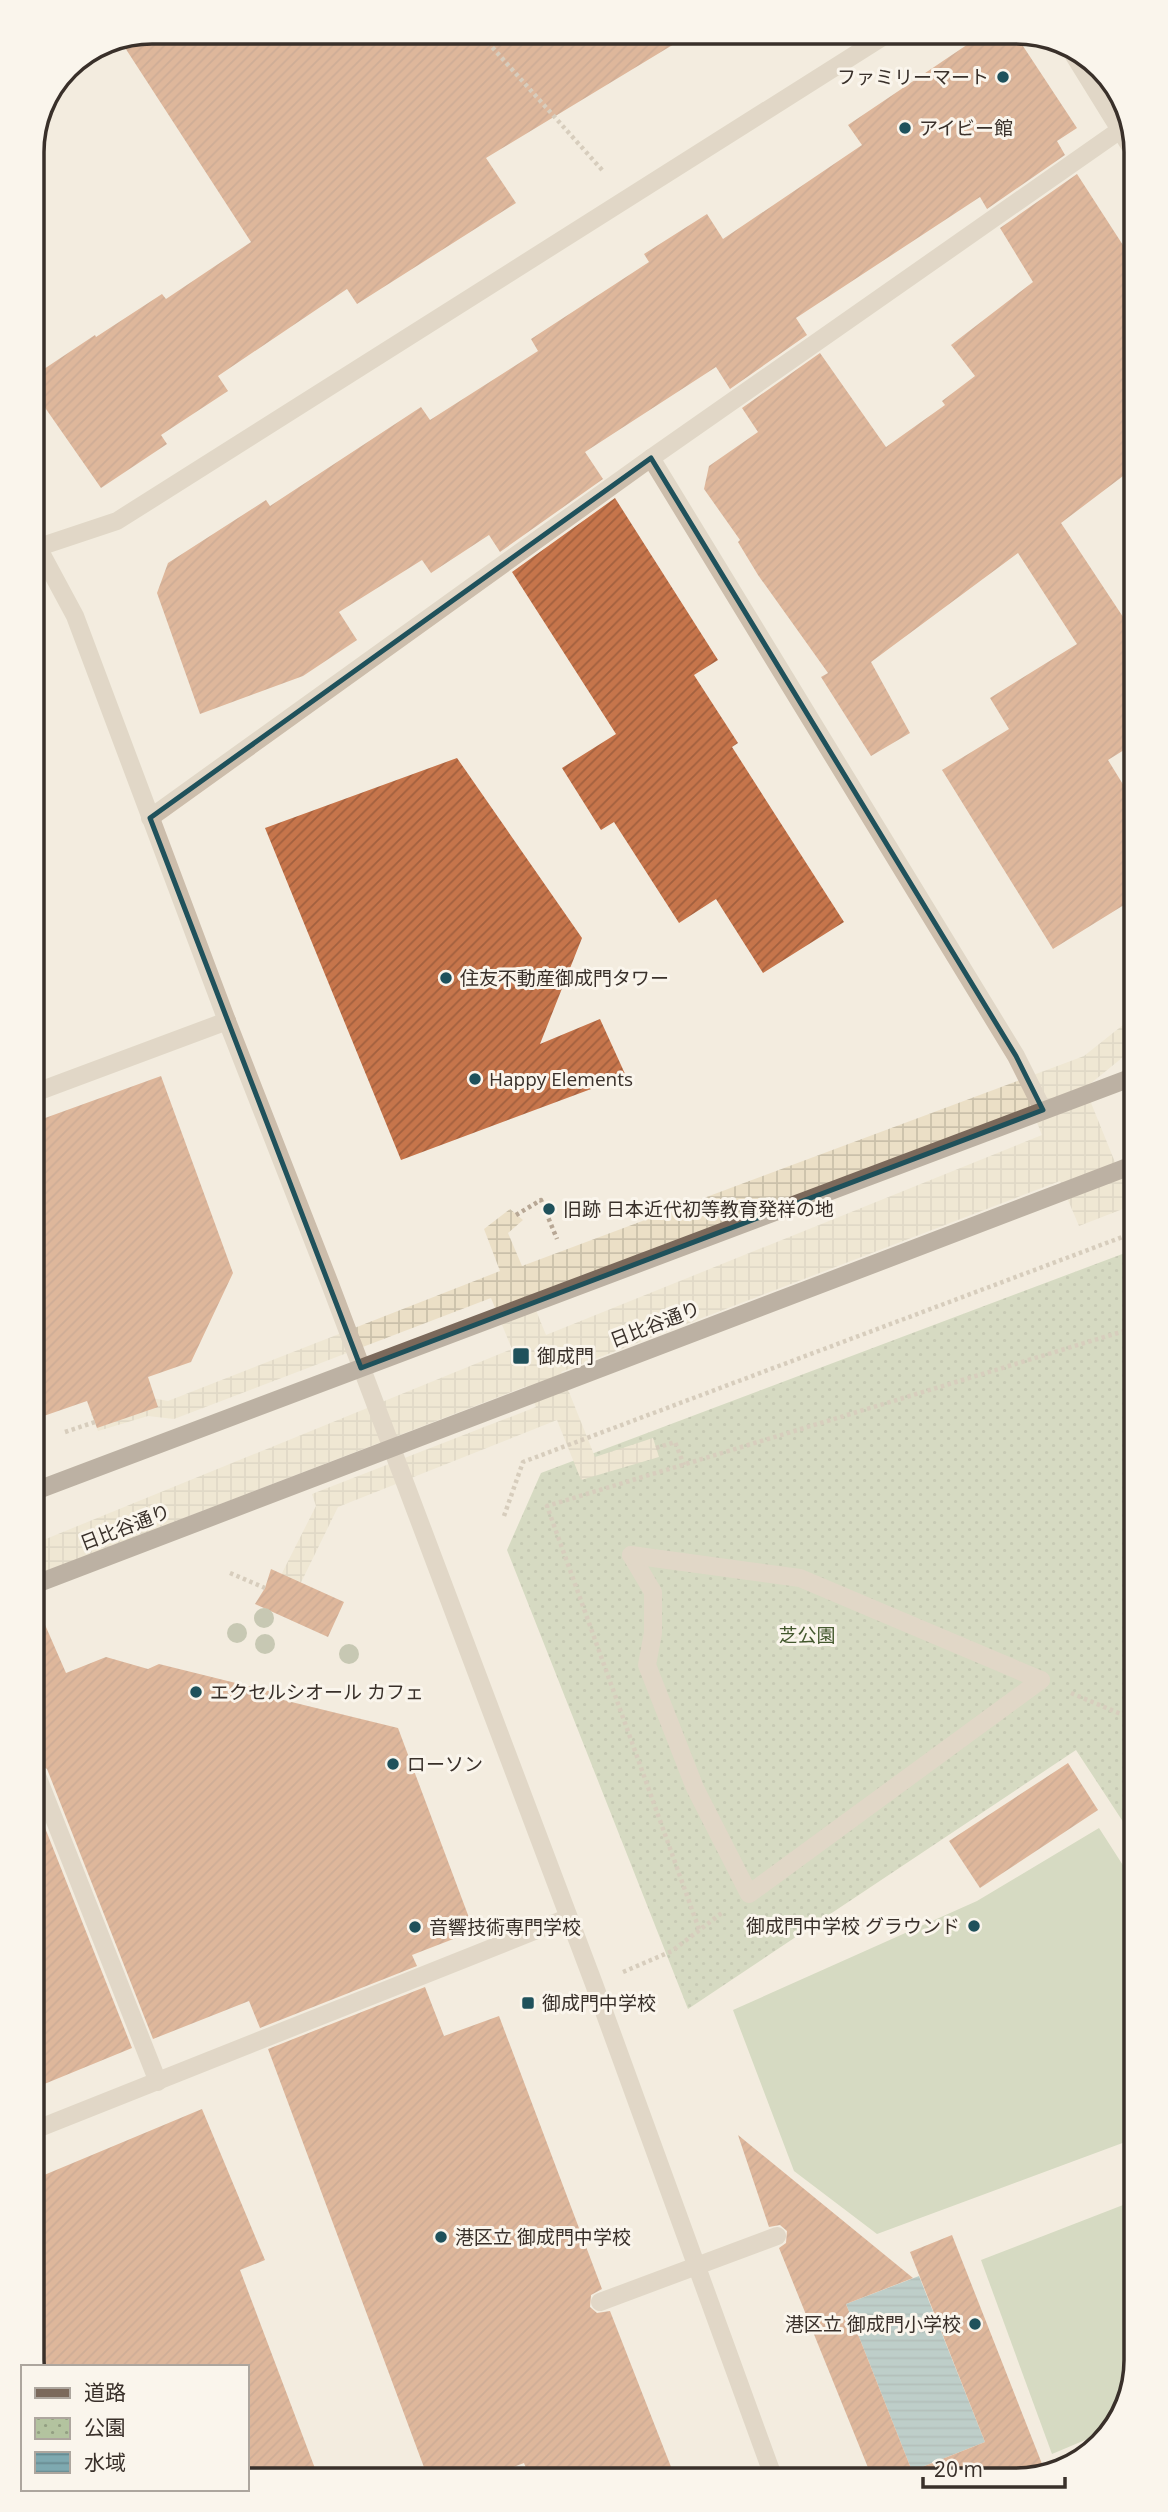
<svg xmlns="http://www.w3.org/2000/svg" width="1168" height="2512" font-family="'Open Sans','Noto Sans JP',sans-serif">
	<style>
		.park { fill: url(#park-dots) }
		.pitch { fill: #b3c39f }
		.plaza { fill: url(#plaza-grid); fill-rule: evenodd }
		.water { fill: url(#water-rules) }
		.building { fill: url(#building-hatch) }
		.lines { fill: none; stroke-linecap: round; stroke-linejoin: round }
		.path { stroke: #b7a795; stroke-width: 4.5; stroke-dasharray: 3.5 3.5; stroke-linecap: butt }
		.minor { stroke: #ccbdab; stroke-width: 18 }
		.major { stroke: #7b695b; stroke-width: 18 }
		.minor-bridge { stroke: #ccbdab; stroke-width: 18 }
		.tree { fill: #939b7e }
		.marked { fill: none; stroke: #1f515b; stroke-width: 5; stroke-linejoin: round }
		.poi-dot { fill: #1f515b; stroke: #faf5ec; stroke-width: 2.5 }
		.labels { text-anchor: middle; stroke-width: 6; stroke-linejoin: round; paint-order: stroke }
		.poi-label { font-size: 19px; fill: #39302a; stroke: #faf5ec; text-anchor: start }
		.street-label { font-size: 19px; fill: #39302a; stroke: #faf5ec }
		.park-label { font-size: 19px; fill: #44582e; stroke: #faf5ec }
		.rim { fill: none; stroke: #39302a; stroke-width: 3.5 }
	</style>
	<defs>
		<pattern id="park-dots" width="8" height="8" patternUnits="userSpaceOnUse" patternTransform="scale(1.75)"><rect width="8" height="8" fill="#b3c39f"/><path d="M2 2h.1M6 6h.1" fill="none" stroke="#939f82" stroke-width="1.8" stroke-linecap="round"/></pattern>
		<pattern id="plaza-grid" width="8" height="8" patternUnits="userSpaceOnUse" patternTransform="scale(1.75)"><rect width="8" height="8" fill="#ebdfc6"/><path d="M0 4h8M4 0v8" fill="none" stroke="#cac0aa"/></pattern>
		<pattern id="water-rules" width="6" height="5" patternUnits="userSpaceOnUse" patternTransform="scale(1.75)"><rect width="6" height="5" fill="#7ea9b0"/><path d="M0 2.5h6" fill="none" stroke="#688a8f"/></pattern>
		<pattern id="building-hatch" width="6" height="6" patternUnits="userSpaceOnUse" patternTransform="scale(1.75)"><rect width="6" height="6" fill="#c6754b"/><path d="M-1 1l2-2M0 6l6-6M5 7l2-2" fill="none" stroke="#a2603f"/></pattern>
	</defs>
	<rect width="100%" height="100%" fill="#f3ecdf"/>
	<path class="park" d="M1133,1250L1135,1840L1076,1750L688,2009L507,1550L541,1473Z"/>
	<g class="pitch">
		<path d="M1099,1828L1135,1884L1136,2138L877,2234L794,2171L733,2010L977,1901Z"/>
		<path d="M1136,2200V2361L1116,2427L1052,2454L981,2260Z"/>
	</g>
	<path class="plaza" d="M1133,1017V1049L1085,1088L1121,1177L1133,1173V1205L1079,1226L1060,1181L561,1372L595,1457L653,1438L659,1457L581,1480L557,1420L338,1507L288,1609L277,1583L316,1506L312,1494L536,1407L527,1386L36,1575V1543L512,1349L491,1298L174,1419L148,1416L98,1431L91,1414L146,1397L168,1401L500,1271L484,1229L510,1209L523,1220L508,1233L522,1266L1084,1056ZM1034,1115L1042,1135L546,1335L535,1308Z"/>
	<path class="water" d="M919,2276L985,2442L912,2471L846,2304Z"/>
	<g class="building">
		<path d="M986,32H997L1019,40L1077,128L1057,141L1065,155L987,209L980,197L796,318L807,335L730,389L716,367L585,452L603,479L500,552L489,535L431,573L422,560L339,612L357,640L303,676L200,714L157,593L168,563L266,500L270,506L421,407L430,420L538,351L531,339L649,262L644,254L707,214L723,239L862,145L848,125Z"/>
		<path d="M689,35L486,158L516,203L357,304L347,289L218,376L228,391L161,435L167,444L101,488L32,389V377L95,335L96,337L162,294L166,299L251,242L120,40Z"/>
		<path d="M1077,174L1130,256L1131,470L1061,523L1131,629L1132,745L1108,760L1132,799V900L1053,949L942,770L1009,729L990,698L1077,644L1018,553L871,662L910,733L871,756L821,677L828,673L758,575L738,542L740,540L704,489L709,466L758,432L742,408L820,353L886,447L945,405L942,401L975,376L951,345L1033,282L1000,228Z"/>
		<path d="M615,498L718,660L694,675L738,743L732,747L844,922L763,973L716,899L679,923L614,822L601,830L562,768L616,734L512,572Z"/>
		<path d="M457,758L582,938L540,1044L600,1019L626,1076L401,1160L265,828Z"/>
		<path d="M161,1076L233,1273L191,1362L148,1377L158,1407L97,1428L87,1401L35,1419L34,1122Z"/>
		<path d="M271,1569L344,1602L328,1637L255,1604L265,1588Z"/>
		<path d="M36,1604L66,1673L106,1657L148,1669L159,1664L280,1694L271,1697L398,1728L474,1931L412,1955L417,1966L260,2028L249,2001L153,2039L47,1769L36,1762Z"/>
		<path d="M1068,1763L1098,1810L980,1888L949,1841Z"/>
		<path d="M36,1805L132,2048L37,2087V2047Z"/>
		<path d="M425,1987L444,2036L499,2016L602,2289L591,2295L590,2307L597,2313L610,2311L675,2477L530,2478L524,2463L484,2478H428L268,2049Z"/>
		<path d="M202,2109L265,2260L240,2270L319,2479L247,2480V2367H38L37,2178Z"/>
		<path d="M738,2135L913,2278L846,2304L912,2471L985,2442L910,2252L952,2235L1046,2474L871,2475L779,2248L786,2243L787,2231L780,2225L769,2227Z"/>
	</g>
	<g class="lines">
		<g class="path">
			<path d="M483,37L603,171"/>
			<path d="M516,1215L541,1200L557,1239"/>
			<path d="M65,1432L95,1422"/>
			<path d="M656,1448L675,1442L684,1465"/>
			<path d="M504,1516L523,1462L1133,1233"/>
			<path d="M230,1573L265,1588"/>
			<path d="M1071,1693L1135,1720"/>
			<path d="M699,1929L547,1506L1134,1328"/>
			<path d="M623,1972L672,1951L723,1912"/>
		</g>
		<g class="minor">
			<path d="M1070,49L1130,146"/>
			<path d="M651,458L1016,1056L1043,1110"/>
			<path d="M33,538L75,616L227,1021L330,1284L594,1984L773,2476"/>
			<path d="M33,549L117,521L889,33"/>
			<path d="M150,818L651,458L1120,130"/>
			<path d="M34,1093L227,1021"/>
			<path d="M631,1555L653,1592V1633L647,1665L695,1788L749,1894L1041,1680"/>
			<path d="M631,1555L800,1578L1041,1680"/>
			<path d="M36,1773L158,2082"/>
			<path d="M37,2129L567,1918"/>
		</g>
		<g class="major">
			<path d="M35,1491L1133,1077"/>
			<path d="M36,1584L1133,1165"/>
		</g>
		<path class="minor-bridge" d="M600,2302L777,2236"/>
	</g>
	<g class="tree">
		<circle cx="264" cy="1618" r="10"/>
		<circle cx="237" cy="1633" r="10"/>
		<circle cx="265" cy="1644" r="10"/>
		<circle cx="349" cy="1654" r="10"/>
	</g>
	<path d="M0 0H1168V2512H0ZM651,458L1016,1056L1043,1110L361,1368L150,818Z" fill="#f3ecdf" fill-opacity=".55" fill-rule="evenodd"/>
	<path class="marked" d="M651,458L1016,1056L1043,1110L361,1368L150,818Z"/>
	<g class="poi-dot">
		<circle cx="1003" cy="77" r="7"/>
		<circle cx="905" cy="128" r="7"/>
		<circle cx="446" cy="978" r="7"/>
		<circle cx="475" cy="1079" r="7"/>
		<circle cx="549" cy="1209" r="7"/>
		<rect x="512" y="1347" width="18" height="18" rx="3.5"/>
		<circle cx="196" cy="1692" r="7"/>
		<circle cx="393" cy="1764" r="7"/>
		<circle cx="974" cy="1926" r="7"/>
		<circle cx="415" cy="1927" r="7"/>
		<rect x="521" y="1996" width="14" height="14" rx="3.5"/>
		<circle cx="441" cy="2237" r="7"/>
		<circle cx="975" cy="2324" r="7"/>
	</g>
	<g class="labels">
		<g class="poi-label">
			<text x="989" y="84" text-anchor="end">ファミリーマート</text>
			<text x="919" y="135">アイビー館</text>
			<text x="460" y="985">住友不動産御成門タワー</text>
			<text x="489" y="1086">Happy Elements</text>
			<text x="563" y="1216">旧跡 日本近代初等教育発祥の地</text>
			<text x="537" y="1363">御成門</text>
			<text x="210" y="1699">エクセルシオール カフェ</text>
			<text x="407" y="1771">ローソン</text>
			<text x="960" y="1933" text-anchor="end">御成門中学校 グラウンド</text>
			<text x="429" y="1934">音響技術専門学校</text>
			<text x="542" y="2010">御成門中学校</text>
			<text x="455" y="2244">港区立 御成門中学校</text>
			<text x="961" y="2331" text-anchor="end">港区立 御成門小学校</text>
		</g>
		<g class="street-label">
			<text transform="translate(655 1324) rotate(-21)" y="7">日比谷通り</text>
			<text transform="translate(125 1527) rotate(-21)" y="7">日比谷通り</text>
		</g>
		<g class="park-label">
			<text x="807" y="1642">芝公園</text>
		</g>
	</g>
	<path d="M0 0H1168V2512H0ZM152 44H1016A108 108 0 0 1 1124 152V2360A108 108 0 0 1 1016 2468H152A108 108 0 0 1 44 2360V152A108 108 0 0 1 152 44Z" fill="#faf5ec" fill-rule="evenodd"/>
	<path class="rim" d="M152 44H1016A108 108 0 0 1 1124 152V2360A108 108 0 0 1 1016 2468H152A108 108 0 0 1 44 2360V152A108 108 0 0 1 152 44Z"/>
	<rect x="21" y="2365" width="228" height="126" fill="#faf5ec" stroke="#ada69e" stroke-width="2"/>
	<rect x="35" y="2388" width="35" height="10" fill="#7b695b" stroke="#ada69e" stroke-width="2"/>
	<text x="84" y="2400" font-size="21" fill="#39302a">道路</text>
	<rect x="35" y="2418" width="35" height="21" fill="url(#park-dots)" stroke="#ada69e" stroke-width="2"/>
	<text x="84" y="2435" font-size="21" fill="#39302a">公園</text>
	<rect x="35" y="2452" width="35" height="21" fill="url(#water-rules)" stroke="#ada69e" stroke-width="2"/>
	<text x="84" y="2470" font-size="21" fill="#39302a">水域</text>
	<path d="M923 2477v10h142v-10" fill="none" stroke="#39302a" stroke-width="3.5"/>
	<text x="934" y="2477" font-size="21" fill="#39302a" stroke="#faf5ec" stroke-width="5" paint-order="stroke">20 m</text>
</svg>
